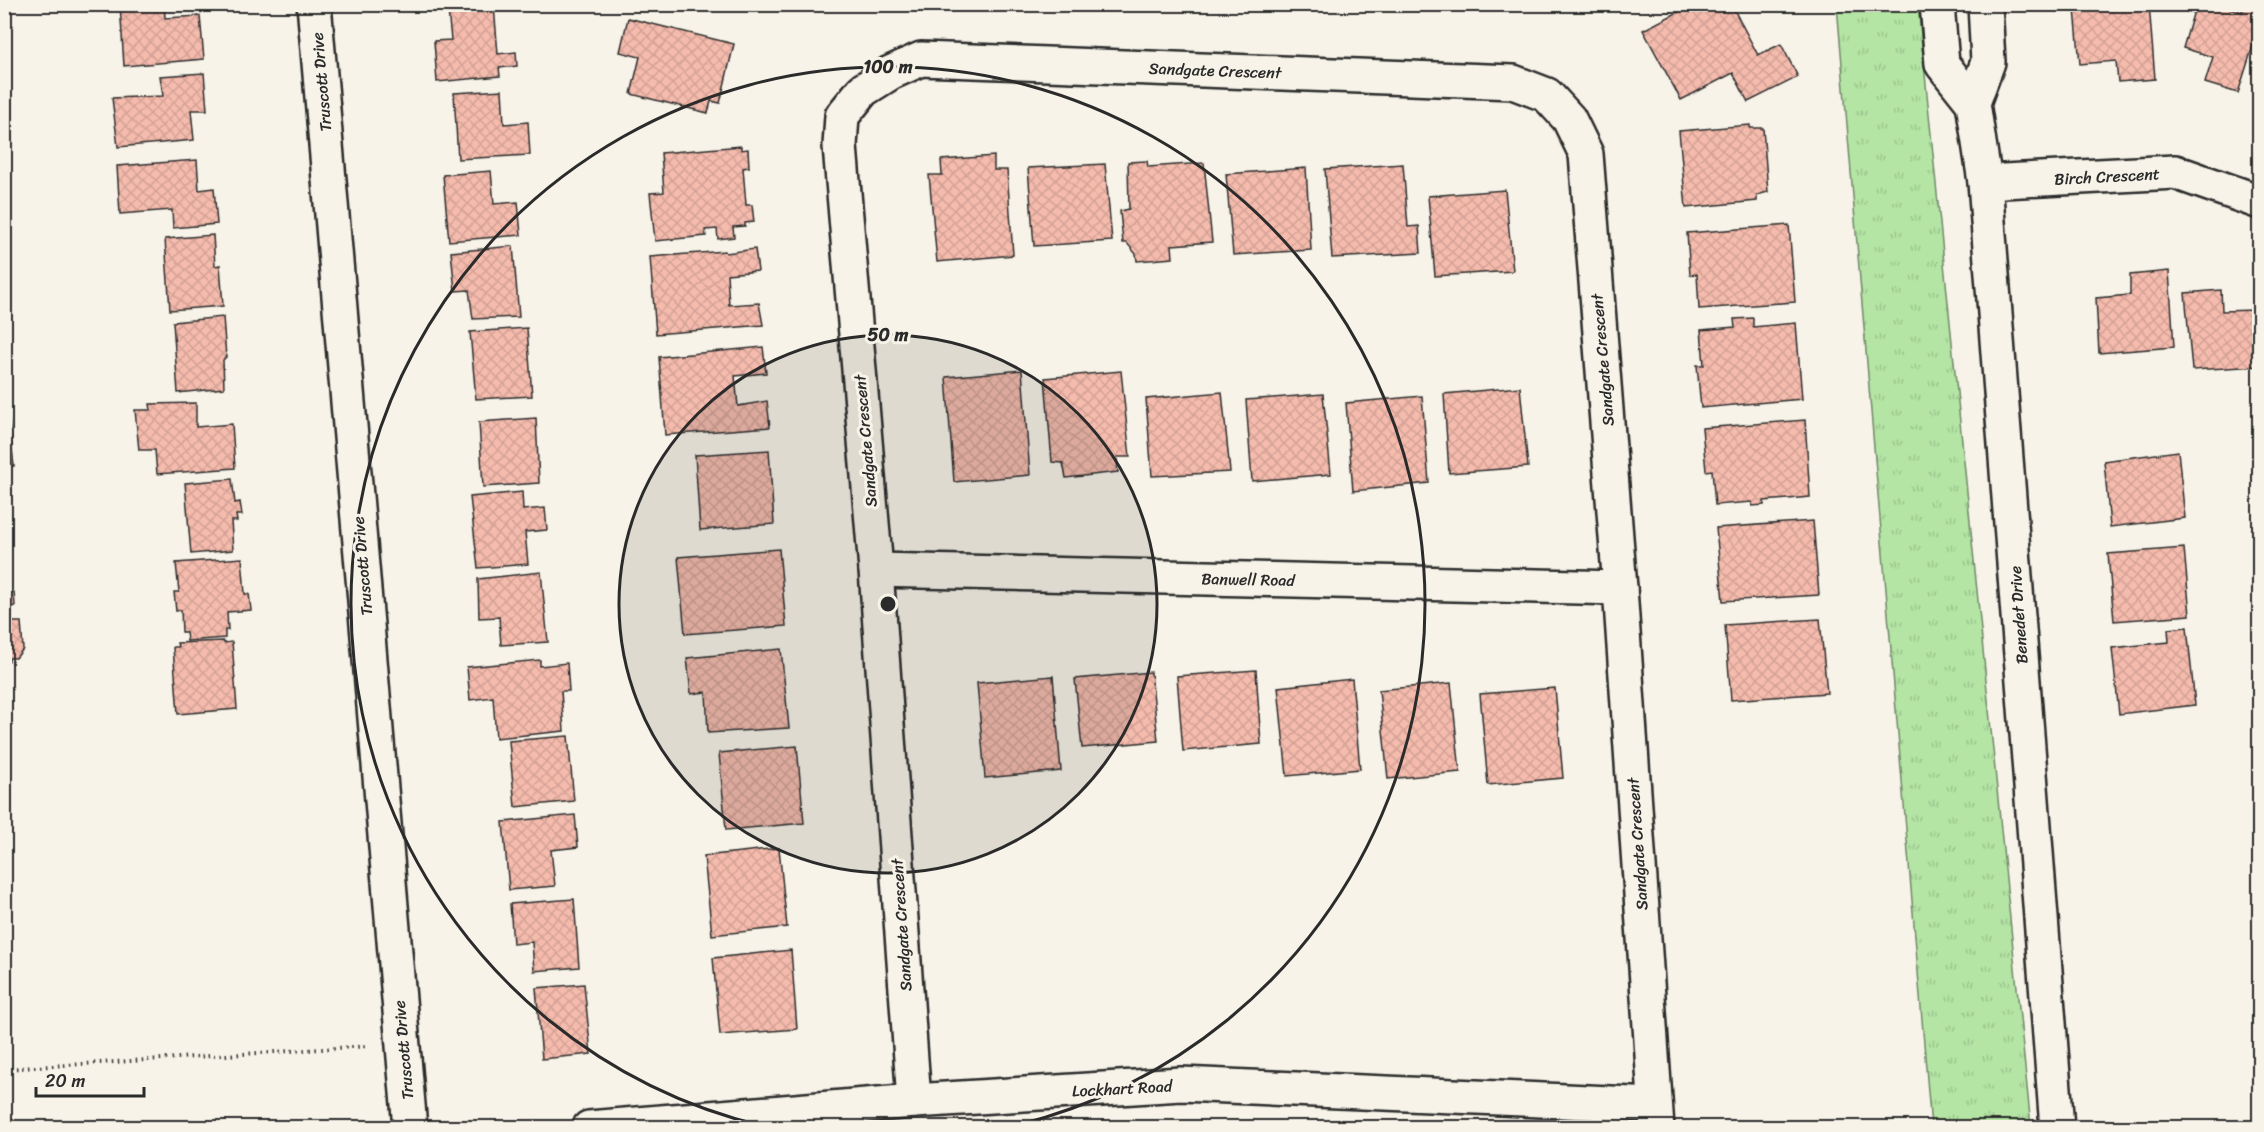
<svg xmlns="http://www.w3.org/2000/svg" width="2264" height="1132" font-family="Sriracha,sans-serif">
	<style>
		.grass { fill: url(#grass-tufts); stroke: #708868; stroke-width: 1.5 }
		.building { fill: url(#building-cross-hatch); stroke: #2b2b2b; stroke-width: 1.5 }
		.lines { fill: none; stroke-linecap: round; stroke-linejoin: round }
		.minor-casing { stroke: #2b2b2b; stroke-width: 38 }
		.path { stroke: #2b2b2b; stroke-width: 4; stroke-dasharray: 1.5 4.5; stroke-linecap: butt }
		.minor { stroke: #f7f3e8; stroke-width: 33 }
		.ring { fill: none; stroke: #2b2b2b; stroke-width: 3 }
		.labels { text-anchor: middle; stroke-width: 6; stroke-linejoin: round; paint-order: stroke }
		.street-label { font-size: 16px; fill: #2b2b2b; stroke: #f7f3e8 }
		.centre { fill: #2b2b2b; stroke: #f7f3e8; stroke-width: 3 }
		.ring-label { font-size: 18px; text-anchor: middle; font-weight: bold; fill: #2b2b2b; stroke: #f7f3e8; stroke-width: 6; stroke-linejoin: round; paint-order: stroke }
	</style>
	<defs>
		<pattern id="grass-tufts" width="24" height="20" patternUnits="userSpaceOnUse" patternTransform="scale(1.5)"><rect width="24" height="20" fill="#b4e5a5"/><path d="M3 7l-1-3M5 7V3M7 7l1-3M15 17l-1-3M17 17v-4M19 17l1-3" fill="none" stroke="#9bc58e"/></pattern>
		<pattern id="building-cross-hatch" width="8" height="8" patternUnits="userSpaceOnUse" patternTransform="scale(1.5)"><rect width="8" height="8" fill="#f5bbad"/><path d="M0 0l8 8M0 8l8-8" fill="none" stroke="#d2a195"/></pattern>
	</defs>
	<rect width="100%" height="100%" fill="#f7f3e8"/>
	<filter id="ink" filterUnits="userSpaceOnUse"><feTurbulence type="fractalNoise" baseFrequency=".0167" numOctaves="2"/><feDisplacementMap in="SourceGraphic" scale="12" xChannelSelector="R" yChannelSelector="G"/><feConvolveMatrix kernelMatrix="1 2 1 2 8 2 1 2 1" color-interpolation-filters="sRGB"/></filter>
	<g filter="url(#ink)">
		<path class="grass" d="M1837,5H1918L2031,1127H1931Z"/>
		<g class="building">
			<path d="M120,4H164L165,18L200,16L204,59L124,66Z"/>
			<path d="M746,4H758L751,10Z"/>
			<path d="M1694,4H1731L1758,55L1781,44L1798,77L1748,102L1733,73L1681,100L1643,30Z"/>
			<path d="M2112,4H2149L2155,79L2118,82L2116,61L2080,64L2075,9Z"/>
			<path d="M2196,4H2217L2242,12L2244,4H2260V24L2238,93L2205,83L2213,57L2183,48Z"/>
			<path d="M494,6L498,54L516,52L517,66L499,68L500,76L437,82L434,41L451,40L448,10Z"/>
			<path d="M628,18L734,44L720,103L711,101L708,113L631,94L640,57L620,52Z"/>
			<path d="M204,73L207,110H191L194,140L118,147L112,98L163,96L160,76Z"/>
			<path d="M2260,82V102L2254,101Z"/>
			<path d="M502,90L504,124L528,122L530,155L458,159L454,93Z"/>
			<path d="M1750,125V128H1763L1768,192L1757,195V201L1686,208L1679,131Z"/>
			<path d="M741,146V150L748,149L749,167L743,168L746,205H752L754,222L745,223V226L733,227L734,237L718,239L717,229L705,230L706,236L655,241L650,193L664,192L661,153Z"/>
			<path d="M994,156V170H1007L1013,255L937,262L929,175H942L941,160Z"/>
			<path d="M197,160L199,190L214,188L217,224L173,228L172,210L120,214L117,166Z"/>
			<path d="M1147,161L1148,167L1204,163L1212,242L1172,245L1173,258L1137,261L1136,254L1127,243H1123L1120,211L1129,209L1128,162Z"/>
			<path d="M1105,164L1112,241L1034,246L1028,168Z"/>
			<path d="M1403,164L1408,227L1419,226L1421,253L1332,258L1325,169Z"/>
			<path d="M1306,168L1311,250L1233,255L1226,174Z"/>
			<path d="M491,171L494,204L518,202L521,235L449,241L443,175Z"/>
			<path d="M1505,190L1513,271L1435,276L1428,196Z"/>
			<path d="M1789,225L1795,302L1699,309L1697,274L1690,275L1687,233Z"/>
			<path d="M213,235L215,266L220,265L223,306L170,310L165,239Z"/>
			<path d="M513,246L519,317L473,319L469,290L455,291L451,252Z"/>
			<path d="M755,249L758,271L727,274L729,305L759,303L763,325L656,334L650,257L725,251L726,253Z"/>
			<path d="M2169,271L2174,347L2099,353L2096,298L2130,295V275Z"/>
			<path d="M2221,290L2222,311L2255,310L2260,366L2192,370L2185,293Z"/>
			<path d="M223,317L226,357L223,360L224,388L178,393L173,322Z"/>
			<path d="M1753,318V327L1796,323L1802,399L1701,408L1697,365H1704L1701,330L1735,327L1734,319Z"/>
			<path d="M527,328L532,396L476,399L470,332Z"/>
			<path d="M763,347L766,373L735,376L738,406L767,401L770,427L665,435L659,357Z"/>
			<path d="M1022,370L1030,475L954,482L946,377Z"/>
			<path d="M1121,371L1130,457H1117L1118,472L1066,478L1063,463L1052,462L1045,378Z"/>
			<path d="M4,382L14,466H4Z"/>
			<path d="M1520,387L1528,467L1449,473L1444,394Z"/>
			<path d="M1222,392L1230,472L1152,476L1146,399Z"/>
			<path d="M1323,394L1331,474L1252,481L1246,400Z"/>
			<path d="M1422,396L1429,483L1353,491L1346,403Z"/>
			<path d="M196,403V427L232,424L235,468L157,474L155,450H139L135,410H151L150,404Z"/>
			<path d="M536,418L539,483L483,487L479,422Z"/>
			<path d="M1805,420L1810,497L1764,501V505L1752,506V502L1715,505L1712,470L1706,471L1702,428Z"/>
			<path d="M769,450L774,524L700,530L695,455Z"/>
			<path d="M2178,451L2185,518L2110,527L2104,461Z"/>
			<path d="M232,479L235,503L240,502L242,515H236L237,521H231L233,550L191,554L185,483Z"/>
			<path d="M522,492L523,510L545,508L547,530L525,532L528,564L478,568L470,497Z"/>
			<path d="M1813,521L1819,595L1723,601L1716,528Z"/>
			<path d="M2184,548L2190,615L2114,621L2108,554Z"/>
			<path d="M779,549L786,626L685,634L678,557Z"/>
			<path d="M242,558L245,594H249L251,610L227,612L228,630H225V638L187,641L186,632H182L181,610L176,611L174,592H179L176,563Z"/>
			<path d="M541,572L548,642L501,645L499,617L479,618L478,579Z"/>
			<path d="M14,592L15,606L5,607L6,622H21L23,649L16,658H9V661H4V593Z"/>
			<path d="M1820,619L1827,693L1731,700L1725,625Z"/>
			<path d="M2187,627L2195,705L2119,714L2112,648L2169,642L2168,629Z"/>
			<path d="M223,641L224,643L232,642L237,709L178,714L173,647H178L177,643Z"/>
			<path d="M781,649L789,728L708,733L706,692L691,694L687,658Z"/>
			<path d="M540,660V666L567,663L569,691H561L564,731L496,738L493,697L470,700L467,667Z"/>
			<path d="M1256,670L1261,744L1183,751L1177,676Z"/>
			<path d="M1151,672L1158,741L1082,748L1075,679Z"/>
			<path d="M1053,676L1061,771L985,778L977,683Z"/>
			<path d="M1352,679L1360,769L1287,776L1278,687Z"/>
			<path d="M1451,683L1460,772L1388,779L1379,690Z"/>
			<path d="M1555,688L1563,778L1488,785L1480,694Z"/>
			<path d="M568,736L574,801L515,807L509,741Z"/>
			<path d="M797,746L804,823L726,830L719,753Z"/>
			<path d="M575,815L578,847L551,850L555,886L509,890L503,822Z"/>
			<path d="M779,848L787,927L712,935L704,856Z"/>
			<path d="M574,899L579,967L534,971L532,942L513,944L510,904Z"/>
			<path d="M791,950L797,1029L720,1035L713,958Z"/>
			<path d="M584,984L591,1054L542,1059L536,988Z"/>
		</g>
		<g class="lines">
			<defs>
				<g id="minor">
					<path d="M314,4L410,1128"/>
					<path d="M1937,4L1942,64L1973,103L1985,182L2057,1128"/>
					<path d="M1973,103L1988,62L1985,4"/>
					<path d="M1985,182L2175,172L2260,202"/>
					<path d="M876,570L1620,588"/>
					<path d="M914,1101L876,570L840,146L842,116L863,90L890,73L921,59L1513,82L1547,95L1569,119L1586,154L1620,588L1657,1128"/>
					<path d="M589,1128L914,1101L1181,1084L1655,1105"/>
				</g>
			</defs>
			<use href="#minor" class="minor-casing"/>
			<path class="path" d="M4,1069L369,1046"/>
			<use href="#minor" class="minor"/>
		</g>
	</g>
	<circle cx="888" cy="604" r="269" fill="#2b2b2b" fill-opacity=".12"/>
	<g class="ring">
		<circle cx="888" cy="604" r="269"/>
		<path d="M767 1127A537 537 0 1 1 1009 1127"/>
	</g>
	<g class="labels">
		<g class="street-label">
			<text transform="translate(1215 70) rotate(2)" y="6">Sandgate Crescent</text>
			<text transform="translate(321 82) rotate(-95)" y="6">Truscott Drive</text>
			<text transform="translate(2107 176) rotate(-3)" y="6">Birch Crescent</text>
			<text transform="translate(1602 360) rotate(-95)" y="6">Sandgate Crescent</text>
			<text transform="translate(865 441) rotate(-95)" y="6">Sandgate Crescent</text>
			<text transform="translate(362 566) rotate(-95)" y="6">Truscott Drive</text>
			<text transform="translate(1248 579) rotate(1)" y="6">Banwell Road</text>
			<text transform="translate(2018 615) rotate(-94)" y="6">Benedet Drive</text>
			<text transform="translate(1637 844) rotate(-94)" y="6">Sandgate Crescent</text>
			<text transform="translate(901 925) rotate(-94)" y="6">Sandgate Crescent</text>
			<text transform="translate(403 1050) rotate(-95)" y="6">Truscott Drive</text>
			<text transform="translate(1122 1088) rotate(-3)" y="6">Lockhart Road</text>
		</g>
	</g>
	<circle cx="888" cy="604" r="9" class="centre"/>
	<g class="ring-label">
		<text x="888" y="73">100 m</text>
		<text x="888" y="341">50 m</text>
	</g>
	<rect width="2264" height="1132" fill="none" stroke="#f7f3e8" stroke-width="24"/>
	<rect x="12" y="12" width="2240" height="1108" fill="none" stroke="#2b2b2b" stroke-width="2" filter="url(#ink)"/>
	<path d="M36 1087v9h108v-9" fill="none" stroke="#2b2b2b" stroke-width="3"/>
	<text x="45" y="1087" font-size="18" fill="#2b2b2b" stroke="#f7f3e8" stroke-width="4.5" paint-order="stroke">20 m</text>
</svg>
